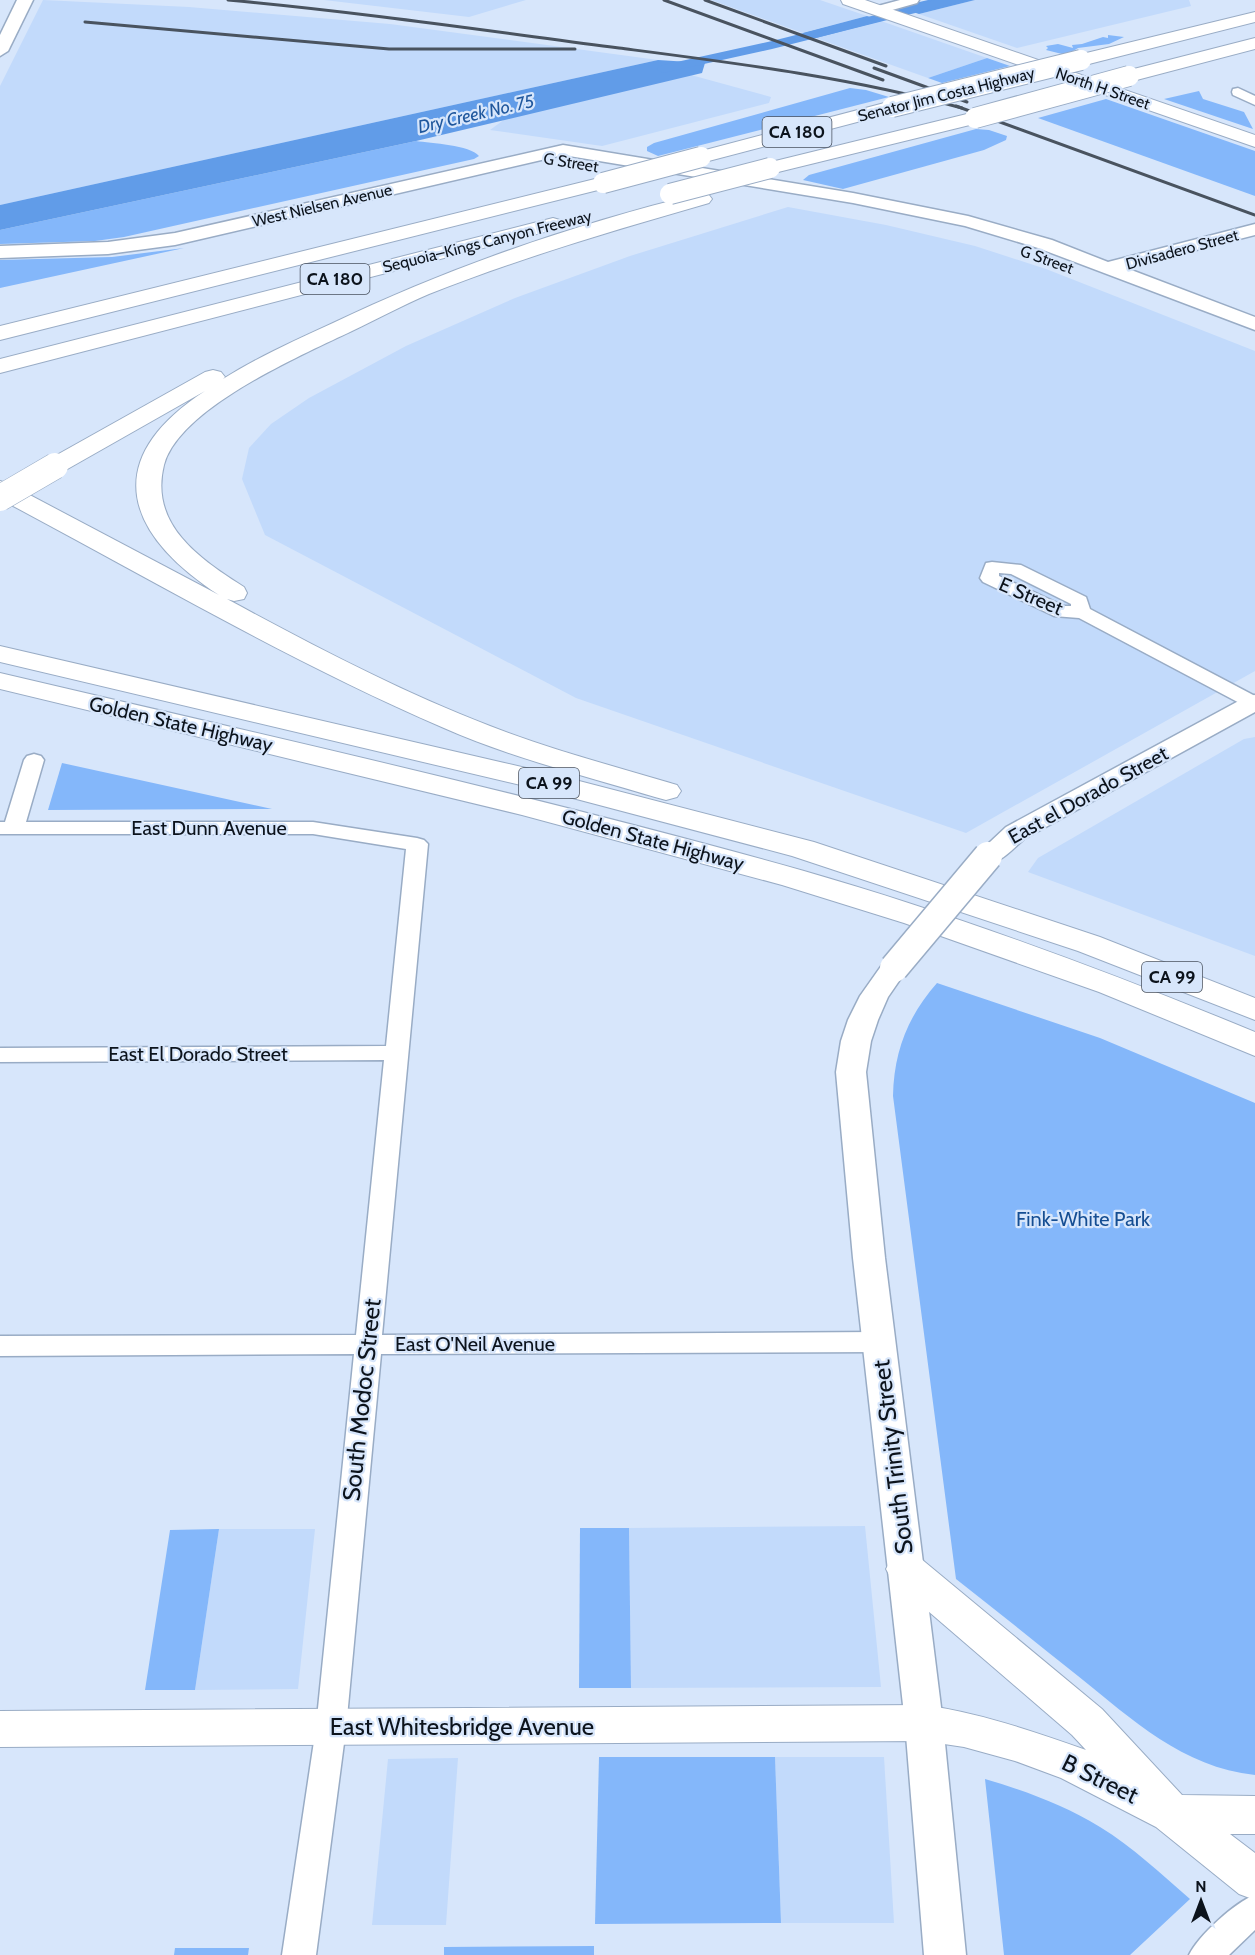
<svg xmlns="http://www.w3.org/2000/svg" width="1255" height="1955" font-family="Cabin,sans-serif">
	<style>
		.built { fill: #c2dafb }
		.green { fill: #84b7fa }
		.water { fill: #619ce8 }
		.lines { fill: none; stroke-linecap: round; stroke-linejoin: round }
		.canal { fill: #619ce8; fill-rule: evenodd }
		.minor-casing { stroke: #99acc5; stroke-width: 3 }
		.tertiary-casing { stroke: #99acc5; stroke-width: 3 }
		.secondary-casing { stroke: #99acc5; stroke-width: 2 }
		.motorway-casing { stroke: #99acc5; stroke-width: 2 }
		.minor { fill: #fff; fill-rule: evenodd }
		.tertiary { fill: #fff; fill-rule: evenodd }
		.secondary { fill: #fff; fill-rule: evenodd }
		.motorway { fill: #fff; fill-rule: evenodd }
		.rail { stroke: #49535f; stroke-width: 3 }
		.tertiary-bridge-casing { stroke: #99acc5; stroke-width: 31; stroke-linecap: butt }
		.motorway-bridge-far1-casing { stroke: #99acc5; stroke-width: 22; stroke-linecap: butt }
		.motorway-bridge-casing { stroke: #99acc5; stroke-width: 27; stroke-linecap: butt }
		.tertiary-bridge { stroke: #fff; stroke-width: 28 }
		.motorway-bridge-far1 { stroke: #fff; stroke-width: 20 }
		.motorway-bridge { stroke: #fff; stroke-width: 26 }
		.labels { text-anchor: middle; stroke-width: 4.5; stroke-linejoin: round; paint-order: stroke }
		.far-street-label { font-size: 16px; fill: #0c131c; stroke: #d7e6fb }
		.far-water-label { font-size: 18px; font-style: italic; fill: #1f579d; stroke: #d7e6fb }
		.shield { fill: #d7e6fb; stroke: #49525f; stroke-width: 1.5 }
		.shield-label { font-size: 18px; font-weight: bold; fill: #0c131c }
		.street-label { font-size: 20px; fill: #0c131c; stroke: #d7e6fb }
		.park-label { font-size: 20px; fill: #154e93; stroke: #d7e6fb }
		.near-street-label { font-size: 24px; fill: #0c131c; stroke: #d7e6fb }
	</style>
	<rect width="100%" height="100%" fill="#d7e6fb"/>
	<g class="built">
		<path d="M43,0L189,7L390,24L658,60L0,205V86Z"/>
		<path d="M324,0H526L469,17Z"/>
		<path d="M711,0H820L867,16L803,33Z"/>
		<path d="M975,0H1189L1191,6L1017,48L919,14Z"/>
		<path d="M881,21L987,58L928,78L816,38Z"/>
		<path d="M691,75L771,97L769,103L602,146L490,130L505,119Z"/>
		<path d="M788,207L886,225L975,246L1046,269L1255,351V671L966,833L576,698L265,535L242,479L249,448L271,424L309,398L406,346L515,298L630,256Z"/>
		<path d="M1255,737V956L1028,872L1038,858L1244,739Z"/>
		<path d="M865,1526L881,1687L631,1688L629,1528Z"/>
		<path d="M219,1529H315L298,1689L195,1690Z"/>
		<path d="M775,1757H884L894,1923H781Z"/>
		<path d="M458,1758L446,1925H372L388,1759Z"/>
	</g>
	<g class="green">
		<path d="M1108,35L1124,37L1109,44L1078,48L1070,53L1062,54L1046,50L1048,48L1046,46L1058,44L1073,48L1072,45L1082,44L1103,37L1108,38Z"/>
		<path d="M987,58L1010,66L942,83L928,78Z"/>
		<path d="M850,88L866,90L889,97L658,156L647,151V147L654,143Z"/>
		<path d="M1199,91L1203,99L1244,112L1253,129L1164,99Z"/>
		<path d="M1106,99L1255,151V196L1038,118Z"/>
		<path d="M976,129L989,130L1007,136L1006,140L984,150L843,189L803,180L809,175Z"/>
		<path d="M416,141C431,143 470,145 479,156L474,159L124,237L95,241L0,244V230Z"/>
		<path d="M184,248L0,288V260L112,257Z"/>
		<path d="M62,763L272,809L48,810Z"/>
		<path d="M937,983L1100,1038L1255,1103V1775C1182,1767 1133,1720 1078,1676C1038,1644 997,1611 956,1579L893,1096C894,1051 908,1016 937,983Z"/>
		<path d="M580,1528H629L631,1688H579Z"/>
		<path d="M219,1529L195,1690H145L170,1530Z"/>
		<path d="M599,1757H775L781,1923L595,1924Z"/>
		<path d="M985,1779C1026,1791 1064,1805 1100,1827C1133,1847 1161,1874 1190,1899L1130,1955H1004Z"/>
		<path d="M594,1946V1955H444V1947Z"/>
		<path d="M175,1948H249L248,1955H174Z"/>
	</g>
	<g class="water">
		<path d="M928,0H975L919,14L898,7Z"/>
		<path d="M867,16L881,21L816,38L803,33Z"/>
		<path d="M658,60L705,63L702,73L416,141L0,230V205Z"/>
	</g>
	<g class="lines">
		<path class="canal" d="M935,0H956L955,3L772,49L663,73L656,69L663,65L772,41Z"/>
		<defs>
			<g id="minor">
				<path d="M900,0H919L917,3L878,14L872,10L874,7Z"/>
				<path d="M1238,88L1255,96V105L1233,95L1232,92L1233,89Z"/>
				<path d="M992,562L1021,565L1086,597L1090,609L1255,696V709L1247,707L1079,618L1054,616L983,582L980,578L986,563ZM999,573L1011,574L1071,604V606H1064L999,576Z"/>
				<path d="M34,754L41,756L44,760L26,822H313L417,838L424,840L428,844L382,1335L879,1332L888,1335L892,1342L888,1349L879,1352L381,1354L346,1728L316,1955H282L316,1728L354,1354L0,1356V1336L356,1335L384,1060L0,1062V1048L386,1046L406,849L313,834H0V822H5L24,760L27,756Z"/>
				<path d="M1255,1895V1930L1229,1955H1189C1198,1936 1235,1902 1255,1895Z"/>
			</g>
			<g id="tertiary">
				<path d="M17,0H33L8,51L0,56V35Z"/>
				<path d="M563,145L853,193L968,216L1052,240L1108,262L1255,224V235L1126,268L1255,317V330L1038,248L965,226L853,203L563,155L175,245L108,254L0,258V246L108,242L175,233Z"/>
				<path d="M1255,695V712L1024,839C1010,851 999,867 979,862L975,856L1006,827L1246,697Z"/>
				<path d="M894,959L904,962L908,968L888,997L878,1020L871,1041L866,1072L885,1258L943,1723L966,1955H924L905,1723L853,1258L836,1072L841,1041L848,1020L860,996L884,962Z"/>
			</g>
			<g id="secondary">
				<path d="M841,0H865L1255,135V147L843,4Z"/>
				<path d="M906,1553L920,1558L1102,1709L1182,1795L1255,1796V1834H1230L1255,1853V1900L1239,1894L1156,1827L1061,1778L1015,1761L964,1747L924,1741L0,1747V1711L924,1705C980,1713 1032,1731 1086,1750L1072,1735L892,1580L886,1569L892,1558Z"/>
			</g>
			<g id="motorway">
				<path d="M1255,12V22L1081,66L1074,64L1072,60L1074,56Z"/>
				<path d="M1255,38V49L1129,82L1122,80L1120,76L1122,72Z"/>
				<path d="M892,101L899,103L902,107L899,111L701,163L694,161L691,157L694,153Z"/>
				<path d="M975,112L982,114L985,118L982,122L770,174L763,172L760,168L763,164Z"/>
				<path d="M603,177L610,179L613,183L610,187L0,340V326Z"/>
				<path d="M702,193L709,195L712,199L709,203C615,230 520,258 429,294C403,305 377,319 352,331C302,355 179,408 164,465C149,525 200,559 244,587L247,593L244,599L234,601L227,599C312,645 399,691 490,726C551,750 614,766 677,785L681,791L677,797L666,800L655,797C585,776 512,758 444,728C291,662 147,577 0,499V481L9,484L219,595C125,534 99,460 205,391L64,471L55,473L46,471L43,466L46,461L205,372L213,370L221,372L225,377L223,379C258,357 296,340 333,323C450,267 575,224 702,193Z"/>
				<path d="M553,218L560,220L564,224L560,228L0,373V359Z"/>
				<path d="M0,646L556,775L814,842L1100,937L1255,998V1020L1078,951L792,856L550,792L0,662Z"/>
				<path d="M0,673C268,736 538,796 804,871C957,915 1107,971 1255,1032V1056L1099,992L904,923L782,885L522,815L0,689Z"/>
			</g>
		</defs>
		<use href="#minor" class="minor-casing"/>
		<use href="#tertiary" class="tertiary-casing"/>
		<use href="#secondary" class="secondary-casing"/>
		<use href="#motorway" class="motorway-casing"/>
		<use href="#minor" class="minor"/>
		<use href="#tertiary" class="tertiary"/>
		<use href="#secondary" class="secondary"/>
		<use href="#motorway" class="motorway"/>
		<g class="rail">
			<path d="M228,0C359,12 489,31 619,48C735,63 849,77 962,108"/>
			<path d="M664,0L883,80"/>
			<path d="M705,0L886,66"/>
			<path d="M85,22L389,49H575"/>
			<path d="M874,68L967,102"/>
			<path d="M956,106L1255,215"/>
		</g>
		<defs>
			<path id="tertiary-bridge" d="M894,968L988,856"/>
			<g id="motorway-bridge-far1">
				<path d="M892,107L1081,60"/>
				<path d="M975,118L1129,76"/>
				<path d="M603,183L701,157"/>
				<path d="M670,194L770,168"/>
			</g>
			<path id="motorway-bridge" d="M0,498L55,466"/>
		</defs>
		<use href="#tertiary-bridge" class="tertiary-bridge-casing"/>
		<use href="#motorway-bridge-far1" class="motorway-bridge-far1-casing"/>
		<use href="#motorway-bridge" class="motorway-bridge-casing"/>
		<use href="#tertiary-bridge" class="tertiary-bridge"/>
		<use href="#motorway-bridge-far1" class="motorway-bridge-far1"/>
		<use href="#motorway-bridge" class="motorway-bridge"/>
	</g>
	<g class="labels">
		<g class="far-street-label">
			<text transform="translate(1103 88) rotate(19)" y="6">North H Street</text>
			<text transform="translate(946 94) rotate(-14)" y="6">Senator Jim Costa Highway</text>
			<text transform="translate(571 162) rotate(9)" y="6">G Street</text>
			<text transform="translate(322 205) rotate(-13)" y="6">West Nielsen Avenue</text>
			<text transform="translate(487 241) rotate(-14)" y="6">Sequoia–Kings Canyon Freeway</text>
			<text transform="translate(1182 249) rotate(-15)" y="6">Divisadero Street</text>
			<text transform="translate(1047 259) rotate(20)" y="6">G Street</text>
		</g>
		<g class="far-water-label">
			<text transform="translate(476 114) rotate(-13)" y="6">Dry Creek No. 75</text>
		</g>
		<g class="shield">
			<rect x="762.5" y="117" width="69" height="30" rx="4.5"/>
			<rect x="300.5" y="264" width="69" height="30" rx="4.5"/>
			<rect x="519" y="768" width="60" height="30" rx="4.5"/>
			<rect x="1142" y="962" width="60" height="30" rx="4.5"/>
		</g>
		<g class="shield-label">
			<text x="797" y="138">CA 180</text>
			<text x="335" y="285">CA 180</text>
			<text x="549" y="789">CA 99</text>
			<text x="1172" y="983">CA 99</text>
		</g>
		<g class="street-label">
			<text transform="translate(1031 596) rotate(23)" y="7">E Street</text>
			<text transform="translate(181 724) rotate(13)" y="7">Golden State Highway</text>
			<text transform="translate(1088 795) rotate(-29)" y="7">East el Dorado Street</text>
			<text x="209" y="835">East Dunn Avenue</text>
			<text transform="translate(653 840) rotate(15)" y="7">Golden State Highway</text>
			<text x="198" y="1061">East El Dorado Street</text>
			<text x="475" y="1351">East O'Neil Avenue</text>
		</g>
		<g class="park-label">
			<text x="1083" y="1226">Fink-White Park</text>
		</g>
		<g class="near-street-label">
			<text transform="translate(362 1400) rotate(-84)" y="8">South Modoc Street</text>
			<text transform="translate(893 1457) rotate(-97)" y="8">South Trinity Street</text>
			<text x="462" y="1735">East Whitesbridge Avenue</text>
			<text transform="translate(1100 1779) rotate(26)" y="8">B Street</text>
		</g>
	</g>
	<g transform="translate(1201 1901)" stroke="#d7e6fb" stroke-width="4.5" paint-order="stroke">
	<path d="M0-4.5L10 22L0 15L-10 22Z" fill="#0c131c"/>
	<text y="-9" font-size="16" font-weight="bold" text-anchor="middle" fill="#0c131c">N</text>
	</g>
</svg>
